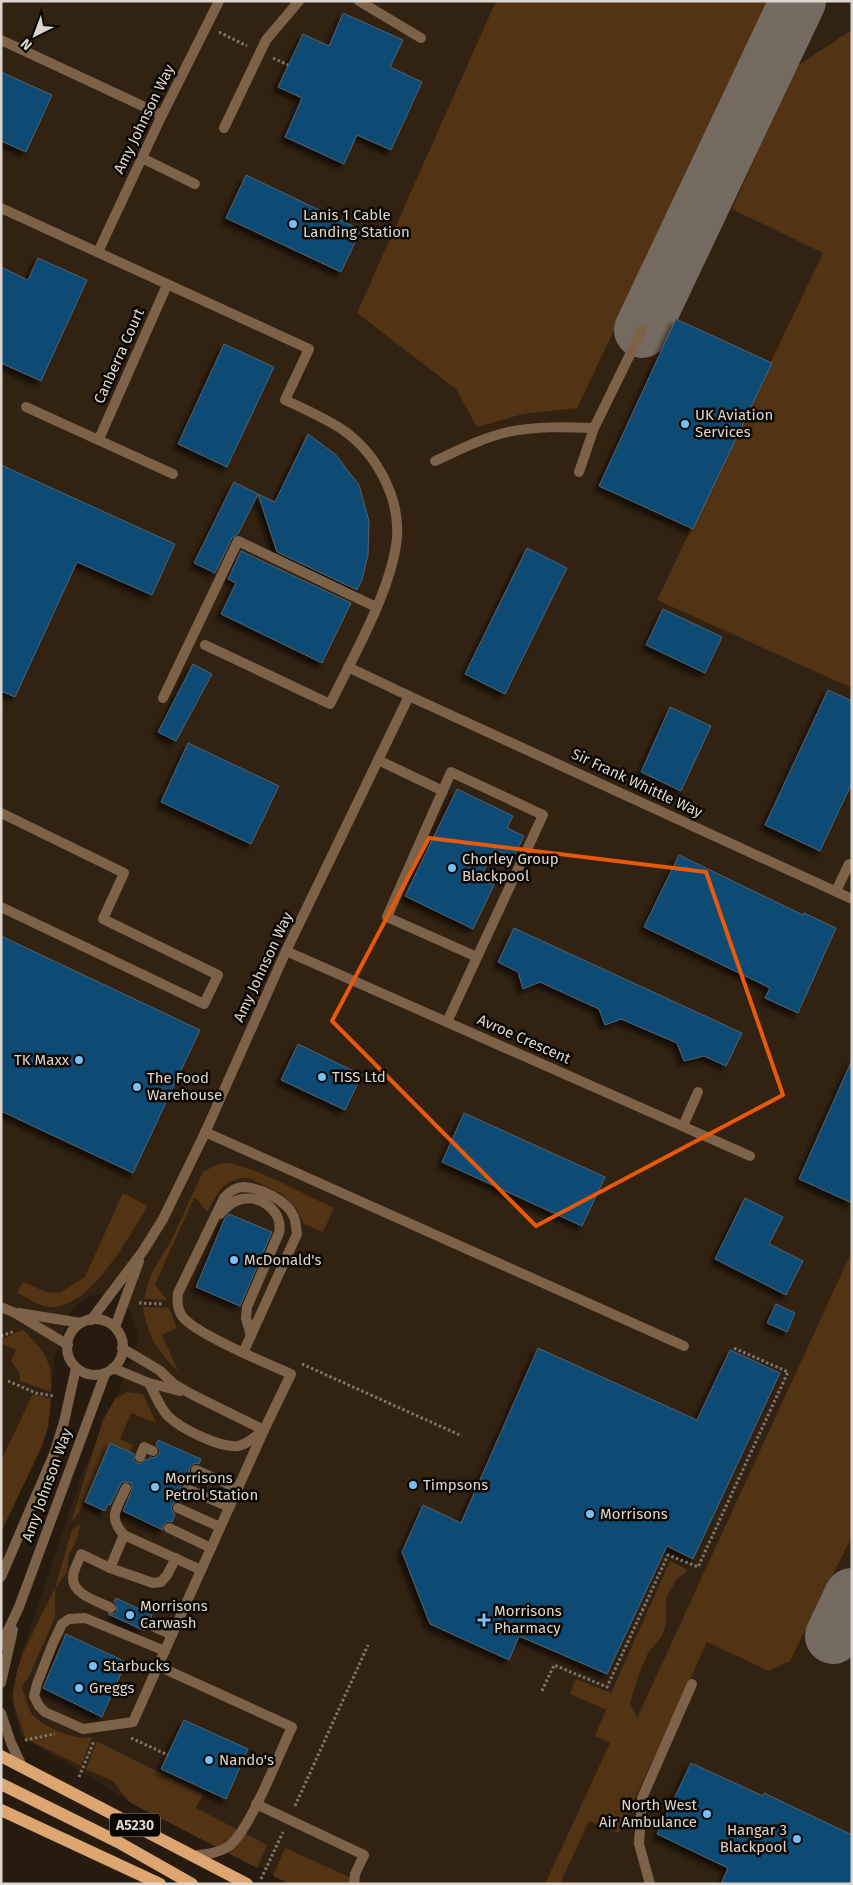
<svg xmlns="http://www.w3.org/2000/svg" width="853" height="1885" font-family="'Fira Sans',sans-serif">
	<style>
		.built { fill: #322212 }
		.green { fill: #523414 }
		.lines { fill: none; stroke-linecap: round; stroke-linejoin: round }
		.taxiway { stroke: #756a60; stroke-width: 56 }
		.building { fill: #0e4c74; stroke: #52616e; filter: url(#shadow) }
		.path { stroke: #80766c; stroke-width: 3; stroke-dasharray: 2.5 2.5; stroke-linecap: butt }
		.service { stroke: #7c6248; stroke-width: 10 }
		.minor { stroke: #7c6248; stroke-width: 10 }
		.primary { stroke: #dda670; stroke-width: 12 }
		.marked { fill: none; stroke: #e8590c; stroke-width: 4; stroke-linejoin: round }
		.poi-dot { fill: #78bff7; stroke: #0b0703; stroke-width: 2 }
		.labels { text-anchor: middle; stroke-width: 5; stroke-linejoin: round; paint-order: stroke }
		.shield { fill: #0b0703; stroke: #9f9891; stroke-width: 1 }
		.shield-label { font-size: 14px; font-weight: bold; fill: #ded6ce }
		.street-label { font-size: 15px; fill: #ded6ce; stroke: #0b0703 }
		.poi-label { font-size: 15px; fill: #ded6ce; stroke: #0b0703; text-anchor: start }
	</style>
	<defs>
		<filter id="shadow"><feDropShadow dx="-4.5" dy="4.5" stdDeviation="2.5" flood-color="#0009"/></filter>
	</defs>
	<rect width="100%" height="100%" fill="#271b0f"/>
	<path class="built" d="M1,1H852V1884H292L136,1805L21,1736L11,1697L20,1658L83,1472L133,1358L138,1337L132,1314L124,1303L143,1253L110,1293L90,1296L77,1305L69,1316L54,1359L49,1419L41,1448L1,1533Z"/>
	<g class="green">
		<path d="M496,1H771L577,408L523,414L477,427L456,389L357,313Z"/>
		<path d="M852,30V688L657,600L823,253L732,209L797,66Z"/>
		<path d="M228,1163C260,1169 303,1194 334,1208L323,1232L304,1224L296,1208L282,1194L249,1178H241L229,1182L223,1187L218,1193L207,1212L197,1199L194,1198L155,1284L167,1300L144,1299L151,1274L172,1239L203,1172L218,1164Z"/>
		<path d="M123,1193L148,1206C129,1236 90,1310 49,1307C39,1306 27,1297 17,1293L23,1282L46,1292L59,1293L85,1277Z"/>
		<path d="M852,1251V1536L790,1661L769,1671L707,1642L619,1833L589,1821L560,1884H545L610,1743L595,1736L606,1710L570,1694L576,1679L611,1693L670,1561L688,1570L676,1580L666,1598V1623L662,1636L648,1653L638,1677L630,1703L637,1718Z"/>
		<path d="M143,1307L169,1308L177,1328L162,1335L178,1371C158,1352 147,1335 143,1307Z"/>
		<path d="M23,1330C43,1349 54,1363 51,1392L20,1381L19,1372L11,1361L16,1350L1,1343V1339Z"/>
		<path d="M127,1392L143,1394L156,1423L131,1413L120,1439L133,1445L130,1452L110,1443C100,1466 88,1505 71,1522L103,1420L115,1399Z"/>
		<path d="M33,1394L51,1399L48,1428L41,1448L1,1532V1461Z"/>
		<path d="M80,1524L78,1536L69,1555L67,1572L55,1588V1617L30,1674L22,1687C25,1695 27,1706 31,1713C41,1726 77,1742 92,1737L81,1766L26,1739L14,1706L13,1693L17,1671L24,1651L55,1588L72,1530Z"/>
		<path d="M97,1741L203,1794L196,1808L267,1845L257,1868L129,1802L113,1781L86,1769Z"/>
		<path d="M285,1848L365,1884H290L273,1876Z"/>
	</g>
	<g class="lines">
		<g class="taxiway">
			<path d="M642,330L798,1"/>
			<path d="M833,1636L852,1596"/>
		</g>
	</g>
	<g class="building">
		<path d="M343,13L403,40L390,67L422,82L391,150L357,135L344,164L285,137L302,98L278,87L303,34L329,46Z"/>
		<path d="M1,72L52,95L26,152L1,141Z"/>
		<path d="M246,175L361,230L341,272L226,218Z"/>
		<path d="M38,258L87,280L41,381L1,363V267L28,280Z"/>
		<path d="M676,319L772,363L693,529L599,486Z"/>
		<path d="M224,344L274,367L227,467L178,444Z"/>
		<path d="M308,434L335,454L359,485L369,521L368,555L362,580L357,590L277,552L258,494L275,502Z"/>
		<path d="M1,465L175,544L152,595L77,562L15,697L1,691Z"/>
		<path d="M234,482L258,494L238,534L232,538L215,573L194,563Z"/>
		<path d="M527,548L567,568L505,694L465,674Z"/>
		<path d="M241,551L351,603L322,663L221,614L236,583L228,579Z"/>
		<path d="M663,609L722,637L705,673L646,645Z"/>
		<path d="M193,664L212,674L176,741L158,732Z"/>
		<path d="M828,690L852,701V783L820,851L765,825Z"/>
		<path d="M670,707L711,726L681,791L641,772Z"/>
		<path d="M188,743L279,786L251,844L161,802Z"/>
		<path d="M457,789L513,816L507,828L524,836L513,858L494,849L480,879L494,885L473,929L405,896Z"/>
		<path d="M679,855L803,915L804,913L836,928L798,1013L765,998L770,988L644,927Z"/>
		<path d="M514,928L742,1033L726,1066L704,1056L684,1061L677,1043L621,1019L605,1025L599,1009L540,982L523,989L518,972L498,962Z"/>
		<path d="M1,936L200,1030L133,1173L1,1111Z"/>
		<path d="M298,1044L362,1075L345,1110L281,1080Z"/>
		<path d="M852,1060V1203L799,1179Z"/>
		<path d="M464,1113L605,1177L582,1226L442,1162Z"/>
		<path d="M745,1198L783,1217L769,1244L803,1261L786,1295L715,1259Z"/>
		<path d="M229,1214L272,1232L240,1306L196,1287L225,1218Z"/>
		<path d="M776,1304L795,1313L787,1332L767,1323Z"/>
		<path d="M538,1348L697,1420L730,1350L780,1373L693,1559L667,1546L607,1674L519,1636L509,1660L430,1624L402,1552L423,1505L461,1523Z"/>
		<path d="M158,1440L201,1459L199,1464L195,1463L190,1467L189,1471L193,1476L190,1483L186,1482L181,1486L180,1490L184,1495L181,1502L177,1501L172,1505L171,1509L175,1514L172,1522L168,1521L163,1525V1530L123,1511L132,1490V1484L128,1482H122L120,1485L110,1505L108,1504L105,1511L85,1502L110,1443L134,1454V1461L140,1464L146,1459L149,1460L150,1457L154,1458L159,1454L160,1450L156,1445Z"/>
		<path d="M116,1598L152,1615L151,1618H144L142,1622L141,1625L145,1631L108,1614H114L117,1611V1605L114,1602Z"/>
		<path d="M66,1634L126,1662L102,1717L43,1688Z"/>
		<path d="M184,1720L248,1749L226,1799L161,1769Z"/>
		<path d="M691,1763L763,1796L764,1793L852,1835V1884H721L728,1868L657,1834Z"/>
	</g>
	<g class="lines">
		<g class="path">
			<path d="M219,32L247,46"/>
			<path d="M273,58L288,65"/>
			<path d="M139,1303L163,1304"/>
			<path d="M1,1336L15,1331"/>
			<path d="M302,1364L462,1436"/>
			<path d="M8,1381L36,1393L54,1396"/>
			<path d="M542,1691L554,1665L607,1687L668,1555L698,1567L788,1372L734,1348"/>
			<path d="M131,1738L168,1755"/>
			<path d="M25,1740L55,1734"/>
			<path d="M79,1777L94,1741"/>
			<path d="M295,1806L368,1645"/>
			<path d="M261,1879L283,1832"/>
		</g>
		<g class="service">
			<path d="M359,1L421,38"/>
			<path d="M1,40L162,115"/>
			<path d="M224,128L266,40L299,1"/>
			<path d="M142,158L195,184"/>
			<path d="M435,461C459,450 482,438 508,432C536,426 565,427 594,428L642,330"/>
			<path d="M579,472L594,428"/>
			<path d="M205,645L330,704C353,657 392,589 397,538C400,497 376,453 343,430C325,418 305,409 285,400L309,349"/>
			<path d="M348,667L409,696"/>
			<path d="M163,698L238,541L376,607"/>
			<path d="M378,760L443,791"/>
			<path d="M1,813L124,873L103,919L218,975L204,1004L1,907"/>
			<path d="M447,1022L543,815L451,772L387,917L477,957"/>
			<path d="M205,1132L684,1346"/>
			<path d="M220,1214C226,1207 232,1201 242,1199C261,1195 284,1212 279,1233L247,1307L246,1318L251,1336"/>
			<path d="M149,1383C155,1394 160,1408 168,1416C181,1429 220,1448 238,1446C247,1444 254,1438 261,1432"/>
			<path d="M140,1457L144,1447L153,1451"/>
			<path d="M196,1470L237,1488"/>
			<path d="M126,1488C117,1509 107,1516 124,1535L201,1570"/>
			<path d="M187,1489L229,1507"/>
			<path d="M178,1508L220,1527"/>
			<path d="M169,1528L211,1548"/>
			<path d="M110,1568L153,1583L161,1582L167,1575L176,1558"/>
			<path d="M111,1608C98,1601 72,1595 73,1577C73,1570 79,1561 81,1554L110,1568L124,1535"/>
			<path d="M148,1624L172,1635"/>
			<path d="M158,1666L133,1722L83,1729L45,1712L39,1706L34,1696L37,1684L53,1643L62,1624L69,1619L85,1618L165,1651"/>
			<path d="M256,1804L364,1855L355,1874L354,1884"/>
			<path d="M192,1856C205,1854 218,1854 229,1846C250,1830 279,1754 292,1727L158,1666L264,1430L291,1374C270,1365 193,1333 182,1316C177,1309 177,1301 178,1293L224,1198C229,1192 236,1187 244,1187C260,1188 286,1200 293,1215C296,1220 296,1228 297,1234L243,1353"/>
			<path d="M650,1884L639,1844L642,1798L692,1684"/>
		</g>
		<g class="minor">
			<path d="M1,208L309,349"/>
			<path d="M98,252L162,115L219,1"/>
			<path d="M26,407L173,474"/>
			<path d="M99,439L167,285"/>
			<path d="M836,891L849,864"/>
			<path d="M286,951L750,1156"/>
			<path d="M683,1126L698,1092"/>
			<path d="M1,1307L15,1313L68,1345"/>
			<path d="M19,1313L81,1323"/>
			<circle cx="95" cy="1347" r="28"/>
			<path d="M91,1320L143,1251L163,1219L204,1135L286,951L409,696L852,899"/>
			<path d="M115,1327L139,1261"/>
			<path d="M122,1348L159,1370L174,1384L193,1395L264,1430"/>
			<path d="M113,1368L149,1383L180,1391"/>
			<path d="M1,1577L54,1454L64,1422L76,1368"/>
			<path d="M1,1645L19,1607L105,1374"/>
			<path d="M1,1683L13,1630"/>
			<path d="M1,1713L11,1743L22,1766"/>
		</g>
		<g class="primary">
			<path d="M1,1756L247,1884"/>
			<path d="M1,1784L118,1842L192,1884"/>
			<path d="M1,1810L160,1884"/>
		</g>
	</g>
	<path class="marked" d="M429,838L706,872L783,1095L536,1226L332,1021Z"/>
	<g class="poi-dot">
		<circle cx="293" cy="224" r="5"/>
		<circle cx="685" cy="424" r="5"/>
		<circle cx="452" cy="868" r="5"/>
		<circle cx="79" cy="1060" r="5"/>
		<circle cx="322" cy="1077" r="5"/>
		<circle cx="137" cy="1087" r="5"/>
		<circle cx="234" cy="1260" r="5"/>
		<circle cx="413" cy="1485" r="5"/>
		<circle cx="155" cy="1487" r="5"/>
		<circle cx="590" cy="1514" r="5"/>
		<circle cx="130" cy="1615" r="5"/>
		<path d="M481.5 1612.5h5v5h5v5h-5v5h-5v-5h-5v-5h5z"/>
		<circle cx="93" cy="1666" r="5"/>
		<circle cx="79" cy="1688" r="5"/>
		<circle cx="209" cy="1760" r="5"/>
		<circle cx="707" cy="1814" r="5"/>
		<circle cx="797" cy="1839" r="5"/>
	</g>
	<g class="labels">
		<rect class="shield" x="110" y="1813.5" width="50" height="23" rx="4"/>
		<g class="shield-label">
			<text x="135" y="1830">A5230</text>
		</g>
		<g class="street-label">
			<text transform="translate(144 119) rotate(-64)" y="5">Amy Johnson Way</text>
			<text transform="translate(119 356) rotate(-66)" y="5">Canberra Court</text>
			<text transform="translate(637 783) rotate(25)" y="5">Sir Frank Whittle Way</text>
			<text transform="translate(263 967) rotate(-65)" y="5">Amy Johnson Way</text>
			<text transform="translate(524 1039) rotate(24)" y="5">Avroe Crescent</text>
			<text transform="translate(47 1485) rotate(-70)" y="5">Amy Johnson Way</text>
		</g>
		<g class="poi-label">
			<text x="303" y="220">Lanis 1 Cable<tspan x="303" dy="17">Landing Station</tspan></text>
			<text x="695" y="420">UK Aviation<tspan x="695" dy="17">Services</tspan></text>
			<text x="462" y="864">Chorley Group<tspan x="462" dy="17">Blackpool</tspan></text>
			<text x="69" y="1065" text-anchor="end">TK Maxx</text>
			<text x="332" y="1082">TISS Ltd</text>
			<text x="147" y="1083">The Food<tspan x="147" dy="17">Warehouse</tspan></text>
			<text x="244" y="1265">McDonald's</text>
			<text x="165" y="1483">Morrisons<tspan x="165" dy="17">Petrol Station</tspan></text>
			<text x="423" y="1490">Timpsons</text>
			<text x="600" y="1519">Morrisons</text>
			<text x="140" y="1611">Morrisons<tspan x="140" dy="17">Carwash</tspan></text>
			<text x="494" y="1616">Morrisons<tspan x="494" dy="17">Pharmacy</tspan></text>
			<text x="103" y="1671">Starbucks</text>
			<text x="89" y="1693">Greggs</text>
			<text x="219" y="1765">Nando's</text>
			<text x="697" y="1810" text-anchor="end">North West<tspan x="697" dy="17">Air Ambulance</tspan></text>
			<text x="787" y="1835" text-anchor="end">Hangar 3<tspan x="787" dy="17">Blackpool</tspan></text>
		</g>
	</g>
	<rect width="853" height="1885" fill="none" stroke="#ded6ce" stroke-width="5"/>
	<g transform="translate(35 35) rotate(222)" stroke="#0b0703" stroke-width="4" paint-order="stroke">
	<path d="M0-4L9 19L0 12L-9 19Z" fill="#ded6ce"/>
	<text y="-8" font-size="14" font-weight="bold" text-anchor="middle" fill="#ded6ce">N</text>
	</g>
</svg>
